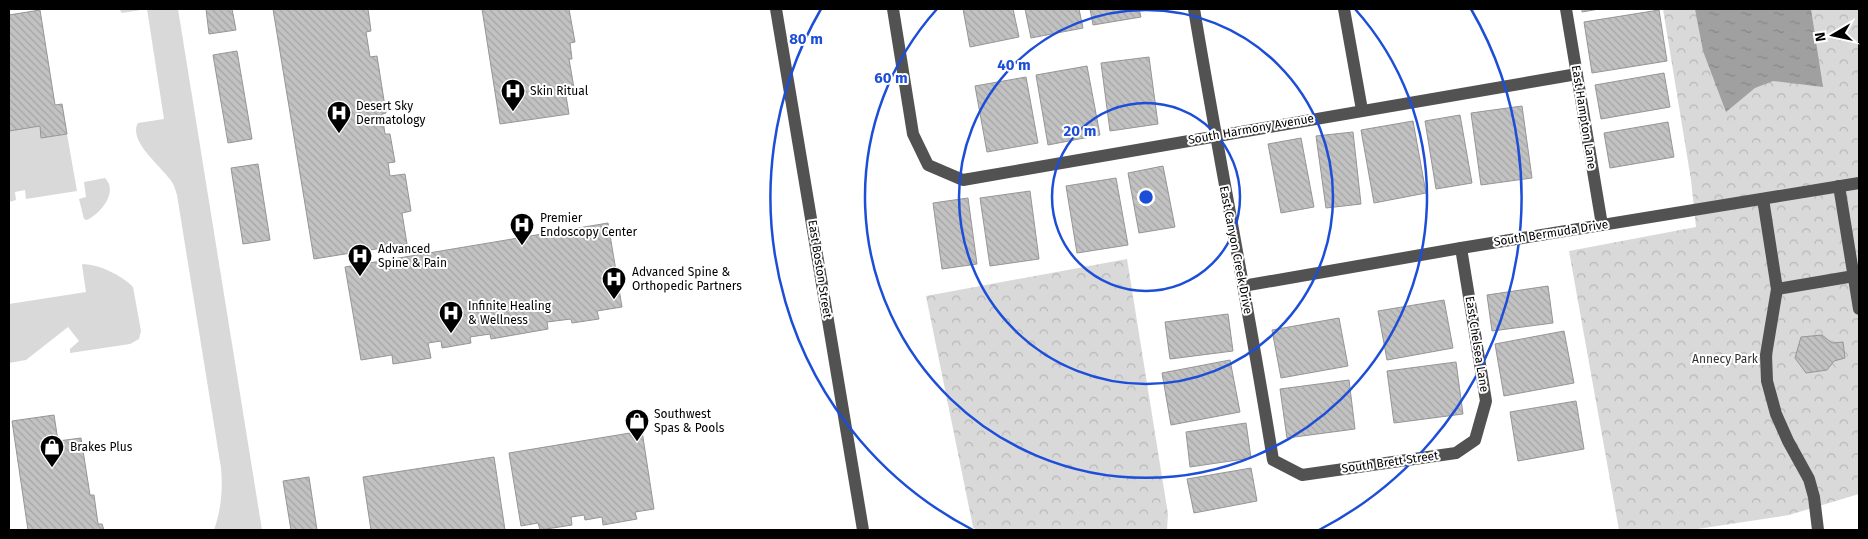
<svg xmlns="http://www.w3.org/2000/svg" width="1868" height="539" font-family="'Fira Sans',sans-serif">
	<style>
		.green { fill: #d9d9d9 }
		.park { fill: url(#park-crowns) }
		.water { fill: url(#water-ripples) }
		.building { fill: url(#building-back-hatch); stroke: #969696 }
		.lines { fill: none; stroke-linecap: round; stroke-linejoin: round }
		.minor { stroke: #525252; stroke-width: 12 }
		.ring { fill: none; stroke: #1d4ed8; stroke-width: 2.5 }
		.labels { text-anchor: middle; stroke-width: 4; stroke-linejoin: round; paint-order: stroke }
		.poi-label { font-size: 12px; fill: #000; stroke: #fff; text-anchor: start }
		.street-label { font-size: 12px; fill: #000; stroke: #fff }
		.park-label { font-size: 12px; fill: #303030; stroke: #fff }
		.centre { fill: #1d4ed8; stroke: #fff; stroke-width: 2.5 }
		.ring-label { font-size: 15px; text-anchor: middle; font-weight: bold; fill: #1d4ed8; stroke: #fff; stroke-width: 4; stroke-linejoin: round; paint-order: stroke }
	</style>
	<defs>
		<pattern id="park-crowns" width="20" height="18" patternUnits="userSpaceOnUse" patternTransform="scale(1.25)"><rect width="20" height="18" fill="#d9d9d9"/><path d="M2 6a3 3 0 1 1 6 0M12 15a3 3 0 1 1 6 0" fill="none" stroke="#b8b8b8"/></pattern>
		<pattern id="water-ripples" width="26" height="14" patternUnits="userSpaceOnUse" patternTransform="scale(1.25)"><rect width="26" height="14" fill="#a0a0a0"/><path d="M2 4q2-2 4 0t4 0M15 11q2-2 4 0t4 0" fill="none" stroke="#888"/></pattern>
		<pattern id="building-back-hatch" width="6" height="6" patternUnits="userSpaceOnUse" patternTransform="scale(1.25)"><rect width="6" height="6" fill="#c2c2c2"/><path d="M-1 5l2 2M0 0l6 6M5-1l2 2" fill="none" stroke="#a5a5a5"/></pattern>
	</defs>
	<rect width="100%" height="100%" fill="#fff"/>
	<g class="green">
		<path d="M119,9H178L262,530H214C221,510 223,490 221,468L177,195C175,188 173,182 168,177C159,165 128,140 138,123L164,119L147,9L122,13Z"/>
		<path d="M40,126L42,138L67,134L77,191L26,199L25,190L15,192L16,200L9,202V131Z"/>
		<path d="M105,178C119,192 100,214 87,220L84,219L79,199L86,197L84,182Z"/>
		<path d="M83,264C101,265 121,275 133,287L141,331L139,339L130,344L70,353V349L79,341L68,327L26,360L9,363V304L86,292L82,265Z"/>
	</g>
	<g class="park">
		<path d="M1663,9H1859V494L1789,515L1691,530H1619L1569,251L1696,227L1691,180Z"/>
		<path d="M1127,259L1168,514L1167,530H976L973,527L926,296Z"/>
	</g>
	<path class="water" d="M1695,9H1811L1823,87L1773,81L1755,88L1726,112L1703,51Z"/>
	<g class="building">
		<path d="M206,9H232L236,30L209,34Z"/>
		<path d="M273,9H368L371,31L366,32L370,57L377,56L386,113L382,114L385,134H390L395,162L388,163L390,176L405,174L411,211L402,213L407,244L314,259Z"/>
		<path d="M482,9H569L575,42L570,43L572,59H569L575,94L566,96L569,114L500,124Z"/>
		<path d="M963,9H1013L1019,37L970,47Z"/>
		<path d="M1025,9H1079L1083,28L1031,38Z"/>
		<path d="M1090,9H1139L1141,17L1093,25Z"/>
		<path d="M1582,9H1599L1582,12Z"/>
		<path d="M40,10L55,105L62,104L67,134L41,138L40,126L9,131V15Z"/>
		<path d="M1659,10L1667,61L1592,73L1584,22Z"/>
		<path d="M237,51L252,139L228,143L213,55Z"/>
		<path d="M1149,57L1158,124L1110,131L1101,63Z"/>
		<path d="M1087,66L1100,135L1048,145L1036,75Z"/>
		<path d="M1664,73L1670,107L1601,119L1595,85Z"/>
		<path d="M1026,77L1038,143L987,152L975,86Z"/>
		<path d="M1522,106L1532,178L1481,185L1471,113Z"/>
		<path d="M1460,115L1472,183L1436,189L1425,121Z"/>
		<path d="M1413,121L1426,193L1374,203L1361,130Z"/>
		<path d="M1668,122L1674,157L1610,168L1604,133Z"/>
		<path d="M1353,132L1361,204L1326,208L1316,136Z"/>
		<path d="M1301,138L1314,207L1281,213L1268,144Z"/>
		<path d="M258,164L270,240L243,244L231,168Z"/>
		<path d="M1163,166L1175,227L1139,233L1128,173Z"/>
		<path d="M1116,178L1128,245L1077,253L1066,186Z"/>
		<path d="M1030,191L1039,259L990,266L980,198Z"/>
		<path d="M968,198L977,264L942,269L933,203Z"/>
		<path d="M608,223L622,307L597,311L599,319L572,323L571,319L547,322L548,329L491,339L490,334L470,337L471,343L442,348L441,341L428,343L431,358L393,364L392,355L361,360L345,267Z"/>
		<path d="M1548,286L1553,323L1492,331L1487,295Z"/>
		<path d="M1444,300L1453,348L1387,360L1378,311Z"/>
		<path d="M1228,314L1233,351L1170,359L1165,322Z"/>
		<path d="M1339,318L1348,366L1281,378L1272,330Z"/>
		<path d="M1564,331L1574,383L1504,396L1495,344Z"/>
		<path d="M1822,335L1832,343L1843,342L1845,358L1834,361L1827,370L1806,373L1795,358L1801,337Z"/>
		<path d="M1230,360L1240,412L1171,425L1162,373Z"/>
		<path d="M1456,362L1463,414L1394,423L1387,371Z"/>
		<path d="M1349,380L1355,429L1287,438L1280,389Z"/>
		<path d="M1576,401L1584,449L1518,461L1510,412Z"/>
		<path d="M54,415L58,441L81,438L90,495H94L98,524H102L104,530H28L12,421Z"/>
		<path d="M1246,423L1251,458L1190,467L1186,432Z"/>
		<path d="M642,431L654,509L635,512L637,519L603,525L602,517L585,520L584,515L571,517L572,525L540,530L538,523L521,526L509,453Z"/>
		<path d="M494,457L505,530H371L363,477Z"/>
		<path d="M1251,468L1257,501L1194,513L1187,479Z"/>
		<path d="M309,477L317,530H291L283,481Z"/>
	</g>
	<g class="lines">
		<g class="minor">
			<path d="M776,9L863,530"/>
			<path d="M893,9L913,134L928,165L963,180L1577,74"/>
			<path d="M1194,9C1219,159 1249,309 1273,460L1302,475L1456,453L1475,440L1486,401L1461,248"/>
			<path d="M1344,9L1362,110"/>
			<path d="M1566,9L1602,225"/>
			<path d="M1839,186L1859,309"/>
			<path d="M1763,199L1777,289L1766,355L1767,381L1776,414L1788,441L1809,479L1814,497L1818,530"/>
			<path d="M1243,286L1461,248L1859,183"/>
			<path d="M1777,289L1854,276L1859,281"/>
		</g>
	</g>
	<g class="ring">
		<circle cx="1146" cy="197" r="94"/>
		<circle cx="1146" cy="197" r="187"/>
		<path d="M1355 9A281 281 0 1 1 937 9"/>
		<path d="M973 530A375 375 0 0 1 821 9M1471 9A375 375 0 0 1 1319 530"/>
	</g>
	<defs>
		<symbol id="hospital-pin" viewBox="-11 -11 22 30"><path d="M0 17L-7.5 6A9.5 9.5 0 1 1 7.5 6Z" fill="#000" stroke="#fff"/><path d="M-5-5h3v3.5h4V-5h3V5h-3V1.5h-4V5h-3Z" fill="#fff"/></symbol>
		<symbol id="shop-pin" viewBox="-11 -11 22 30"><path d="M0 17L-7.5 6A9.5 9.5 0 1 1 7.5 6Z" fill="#000" stroke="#fff"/><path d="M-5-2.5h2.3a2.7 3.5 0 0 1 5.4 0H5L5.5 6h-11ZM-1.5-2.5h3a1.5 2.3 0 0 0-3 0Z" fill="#fff"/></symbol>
	</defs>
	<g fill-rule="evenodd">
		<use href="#hospital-pin" x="499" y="77" width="28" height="38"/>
		<use href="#hospital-pin" x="325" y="99" width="28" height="38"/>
		<use href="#hospital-pin" x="508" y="211" width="28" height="38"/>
		<use href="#hospital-pin" x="346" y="242" width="28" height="38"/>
		<use href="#hospital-pin" x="600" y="265" width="28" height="38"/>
		<use href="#hospital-pin" x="437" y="299" width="28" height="38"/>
		<use href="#shop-pin" x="623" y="407" width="28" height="38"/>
		<use href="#shop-pin" x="38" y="433" width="28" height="38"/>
	</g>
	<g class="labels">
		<g class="poi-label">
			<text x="530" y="95">Skin Ritual</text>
			<text x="356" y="110">Desert Sky<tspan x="356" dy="14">Dermatology</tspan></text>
			<text x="540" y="222">Premier<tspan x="540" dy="14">Endoscopy Center</tspan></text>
			<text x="378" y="253">Advanced<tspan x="378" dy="14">Spine &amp; Pain</tspan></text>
			<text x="632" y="276">Advanced Spine &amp;<tspan x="632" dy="14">Orthopedic Partners</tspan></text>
			<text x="468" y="310">Infinite Healing<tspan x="468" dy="14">&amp; Wellness</tspan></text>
			<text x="654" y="418">Southwest<tspan x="654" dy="14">Spas &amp; Pools</tspan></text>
			<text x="70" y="451">Brakes Plus</text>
		</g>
		<g class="street-label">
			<text transform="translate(1584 117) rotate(81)" y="4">East Hampton Lane</text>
			<text transform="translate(1251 129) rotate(-10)" y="4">South Harmony Avenue</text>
			<text transform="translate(1551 233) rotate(-9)" y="4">South Bermuda Drive</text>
			<text transform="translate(1236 250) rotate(79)" y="4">East Canyon Creek Drive</text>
			<text transform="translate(820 269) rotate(81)" y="4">East Boston Street</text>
			<text transform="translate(1477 344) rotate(81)" y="4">East Chelsea Lane</text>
			<text transform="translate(1390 462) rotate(-8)" y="4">South Brett Street</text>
		</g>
		<g class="park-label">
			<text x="1725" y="363">Annecy Park</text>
		</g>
	</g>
	<circle cx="1146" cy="197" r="8" class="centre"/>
	<g class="ring-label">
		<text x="806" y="44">80 m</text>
		<text x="1014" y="70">40 m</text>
		<text x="891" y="83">60 m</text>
		<text x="1080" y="136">20 m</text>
	</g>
	<rect width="1868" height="539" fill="none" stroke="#000000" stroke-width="20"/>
	<g transform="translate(1833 35) rotate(261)" stroke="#ffffff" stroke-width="4" paint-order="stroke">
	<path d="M0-4L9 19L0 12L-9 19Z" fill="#000000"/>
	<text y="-8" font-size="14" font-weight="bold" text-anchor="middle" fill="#000000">N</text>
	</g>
</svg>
